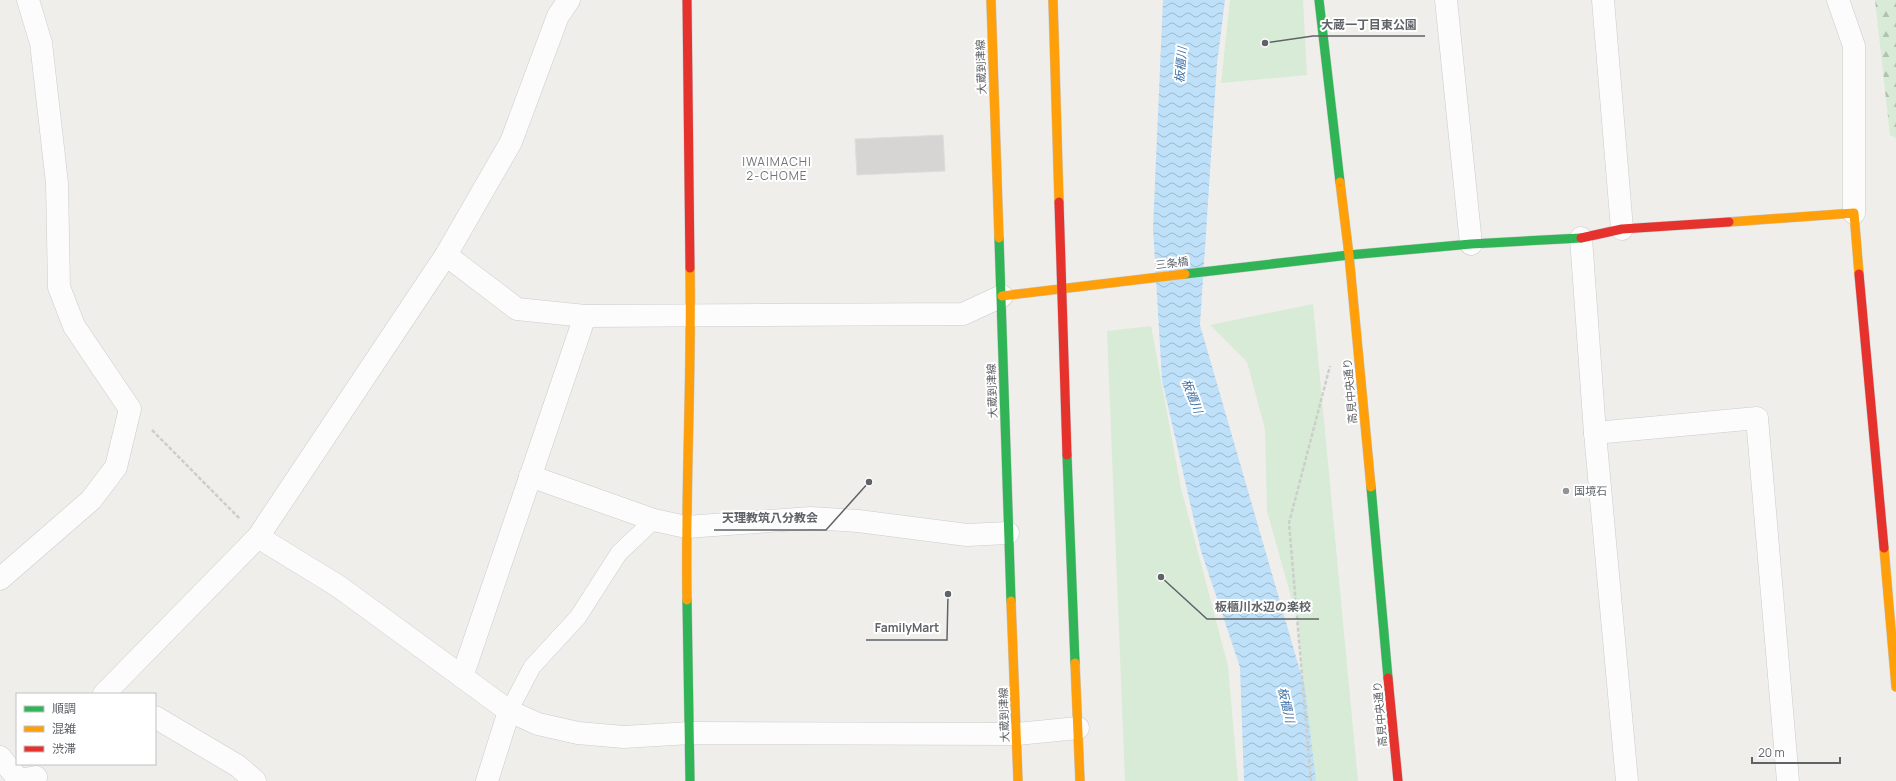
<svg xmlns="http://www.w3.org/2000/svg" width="1896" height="781" font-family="Manrope,'Noto Sans JP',sans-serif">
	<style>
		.green { fill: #d8ebd6 }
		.forest { fill: url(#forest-firs) }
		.water { fill: url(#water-waves) }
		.building { fill: #d6d5d3; stroke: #deddd9 }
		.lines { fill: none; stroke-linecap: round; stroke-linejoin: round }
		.lane-casing { stroke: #cbcccc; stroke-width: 18 }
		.street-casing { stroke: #cbcccc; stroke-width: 23 }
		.fast-casing { stroke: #cacacb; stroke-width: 10 }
		.slow-casing { stroke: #cacacb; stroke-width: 10 }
		.jam-casing { stroke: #cacacb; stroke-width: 10 }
		.path { stroke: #cacfcc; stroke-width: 2.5; stroke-dasharray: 4 2; stroke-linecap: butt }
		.lane { stroke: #fdfcfc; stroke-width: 17 }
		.street { stroke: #fdfcfc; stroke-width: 22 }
		.fast { stroke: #30b455; stroke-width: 9 }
		.slow { stroke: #ff9f0a; stroke-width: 9 }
		.jam { stroke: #e5322d; stroke-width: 9 }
		.poi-dot { fill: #919496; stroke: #fff; stroke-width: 1.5 }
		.labels { text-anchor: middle; stroke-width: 4; stroke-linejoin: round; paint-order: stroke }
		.street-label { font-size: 11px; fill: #5f6368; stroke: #fff }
		.poi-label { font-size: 11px; fill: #5f6368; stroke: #fff; text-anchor: start }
		.water-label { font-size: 12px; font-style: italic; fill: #4174aa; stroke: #fff }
		.neighbourhood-label { font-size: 12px; letter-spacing: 1px; fill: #70757a; stroke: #fff }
		.leader { fill: none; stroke: #5f6368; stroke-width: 1.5 }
		.callout-dot { fill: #5f6368; stroke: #fff; stroke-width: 1.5 }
		.callout-label { font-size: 12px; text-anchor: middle; font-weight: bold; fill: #5f6368; stroke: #fff; stroke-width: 4; stroke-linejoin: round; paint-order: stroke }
	</style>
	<defs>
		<pattern id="forest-firs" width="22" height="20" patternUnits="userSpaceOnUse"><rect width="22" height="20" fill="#d8ebd6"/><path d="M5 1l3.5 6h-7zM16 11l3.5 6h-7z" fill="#b2c2b1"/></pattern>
		<pattern id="water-waves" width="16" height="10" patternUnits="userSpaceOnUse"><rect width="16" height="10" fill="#bfe0f9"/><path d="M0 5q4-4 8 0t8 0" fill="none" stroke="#9eb9cd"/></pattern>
	</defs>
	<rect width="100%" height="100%" fill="#efeeea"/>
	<g class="green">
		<path d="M1230,0H1303L1307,75L1221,83Z"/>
		<path d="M1313,304L1358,781H1309L1299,625L1267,511L1265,429L1247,362L1210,325Z"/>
		<path d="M1151,326L1181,488L1228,666L1238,781H1125L1107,331Z"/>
	</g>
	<path class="forest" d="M1875,0H1896V138L1890,135Z"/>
	<path class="water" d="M1163,0H1225L1217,64L1200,325L1305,688L1316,781H1244L1240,667L1201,551L1162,380L1153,228Z"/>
	<path class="building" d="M943,135L945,171L857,175L855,139Z"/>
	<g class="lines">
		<defs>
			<path id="lane" d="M509,711L532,667L578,617L619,553L654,520"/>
			<g id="street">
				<path d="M1446,0L1471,244"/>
				<path d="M1603,0L1622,229"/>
				<path d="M1838,0L1854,46V213"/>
				<path d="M1581,238L1595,433L1627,781"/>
				<path d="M446,255L517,309L585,316L963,314L1002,296"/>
				<path d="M1595,433L1757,418L1788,781"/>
				<path d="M530,476L654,520L686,527L811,518L858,521L967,535L1008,533"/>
				<path d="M258,537L338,586L509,711L538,724L578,733L624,737L690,733L1017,734L1078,728"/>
				<path d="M0,579L91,500L116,467L130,409L74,326L59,287L57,183L41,43L28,0"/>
				<path d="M462,677L585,316"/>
				<path d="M104,694L258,537L446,255L511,142L558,16L569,0"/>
				<path d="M155,717L238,766L255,781"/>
				<path d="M0,757L19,780L36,777"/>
				<path d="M487,781L509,711"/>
			</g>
			<g id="fast">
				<path d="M1319,0L1340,182"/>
				<path d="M999,238L1011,601"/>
				<path d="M1185,274L1349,255L1471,244L1581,238"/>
				<path d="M1067,455L1075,663"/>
				<path d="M1371,487L1388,678"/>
				<path d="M687,600L690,781"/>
			</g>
			<g id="slow">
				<path d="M991,0L999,238"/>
				<path d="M1053,0L1059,202"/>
				<path d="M1340,182L1349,255L1371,487"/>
				<path d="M1729,222L1854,213L1859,274"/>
				<path d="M1002,296L1185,274"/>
				<path d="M1884,548L1896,687"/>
				<path d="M687,600C685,489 692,379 690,268"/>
				<path d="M1011,601L1018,781"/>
				<path d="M1075,663L1080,781"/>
			</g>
			<g id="jam">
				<path d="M687,0L690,268"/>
				<path d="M1059,202L1067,455"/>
				<path d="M1581,238L1622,229L1729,222"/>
				<path d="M1859,274L1884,548"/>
				<path d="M1388,678L1398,781"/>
			</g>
		</defs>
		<use href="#lane" class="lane-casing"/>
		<use href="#street" class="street-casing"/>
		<use href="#fast" class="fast-casing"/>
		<use href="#slow" class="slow-casing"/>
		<use href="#jam" class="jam-casing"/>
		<g class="path">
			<path d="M152,430L240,519"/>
			<path d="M1311,781L1289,523L1330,366"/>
		</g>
		<use href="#lane" class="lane"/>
		<use href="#street" class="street"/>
		<use href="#fast" class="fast"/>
		<use href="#slow" class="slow"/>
		<use href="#jam" class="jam"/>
	</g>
	<circle class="poi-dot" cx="1566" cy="491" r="4"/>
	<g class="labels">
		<g class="street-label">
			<text transform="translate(981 67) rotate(-92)" y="4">大蔵到津線</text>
			<text transform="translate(1172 263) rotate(-7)" y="4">三条橋</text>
			<text transform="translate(992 391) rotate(-92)" y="4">大蔵到津線</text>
			<text transform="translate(1350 391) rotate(-95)" y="4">高見中央通り</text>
			<text transform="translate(1380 714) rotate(-95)" y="4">高見中央通り</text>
			<text transform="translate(1004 715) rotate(-92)" y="4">大蔵到津線</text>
		</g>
		<g class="poi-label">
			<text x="1574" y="495">国境石</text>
		</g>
		<g class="water-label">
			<text transform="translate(1181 65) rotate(-85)" y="4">板櫃川</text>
			<text transform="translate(1192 396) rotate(69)" y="4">板櫃川</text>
			<text transform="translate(1286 705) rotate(77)" y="4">板櫃川</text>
		</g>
		<g class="neighbourhood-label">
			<text x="777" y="166">IWAIMACHI<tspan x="777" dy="14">2-CHOME</tspan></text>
		</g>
	</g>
	<path class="leader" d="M1265 43L1313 36H1425M869 482L826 530H714M1161 577L1207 619H1319M948 594L947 640H866"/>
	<g class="callout-dot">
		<circle cx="1265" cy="43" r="4"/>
		<circle cx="869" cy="482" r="4"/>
		<circle cx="1161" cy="577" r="4"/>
		<circle cx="948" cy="594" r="4"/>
	</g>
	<g class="callout-label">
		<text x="1369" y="29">大蔵一丁目東公園</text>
		<text x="770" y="522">天理教筑八分教会</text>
		<text x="1263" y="611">板櫃川水辺の楽校</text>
		<text x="907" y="632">FamilyMart</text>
	</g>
	<rect x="16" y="693" width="140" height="72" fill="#ffffff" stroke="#bfc1c3"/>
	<rect x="24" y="706" width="20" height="6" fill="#30b455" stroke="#bfc1c3"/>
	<text x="52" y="713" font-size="12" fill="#5f6368">順調</text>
	<rect x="24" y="726" width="20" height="6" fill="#ff9f0a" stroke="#bfc1c3"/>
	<text x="52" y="733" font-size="12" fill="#5f6368">混雑</text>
	<rect x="24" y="746" width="20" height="6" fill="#e5322d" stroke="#bfc1c3"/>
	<text x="52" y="753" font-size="12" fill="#5f6368">渋滞</text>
	<path d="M1752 757v6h88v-6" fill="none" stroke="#5f6368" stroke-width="2"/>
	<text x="1758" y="757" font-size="12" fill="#5f6368" stroke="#ffffff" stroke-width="3" paint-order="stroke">20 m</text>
</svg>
